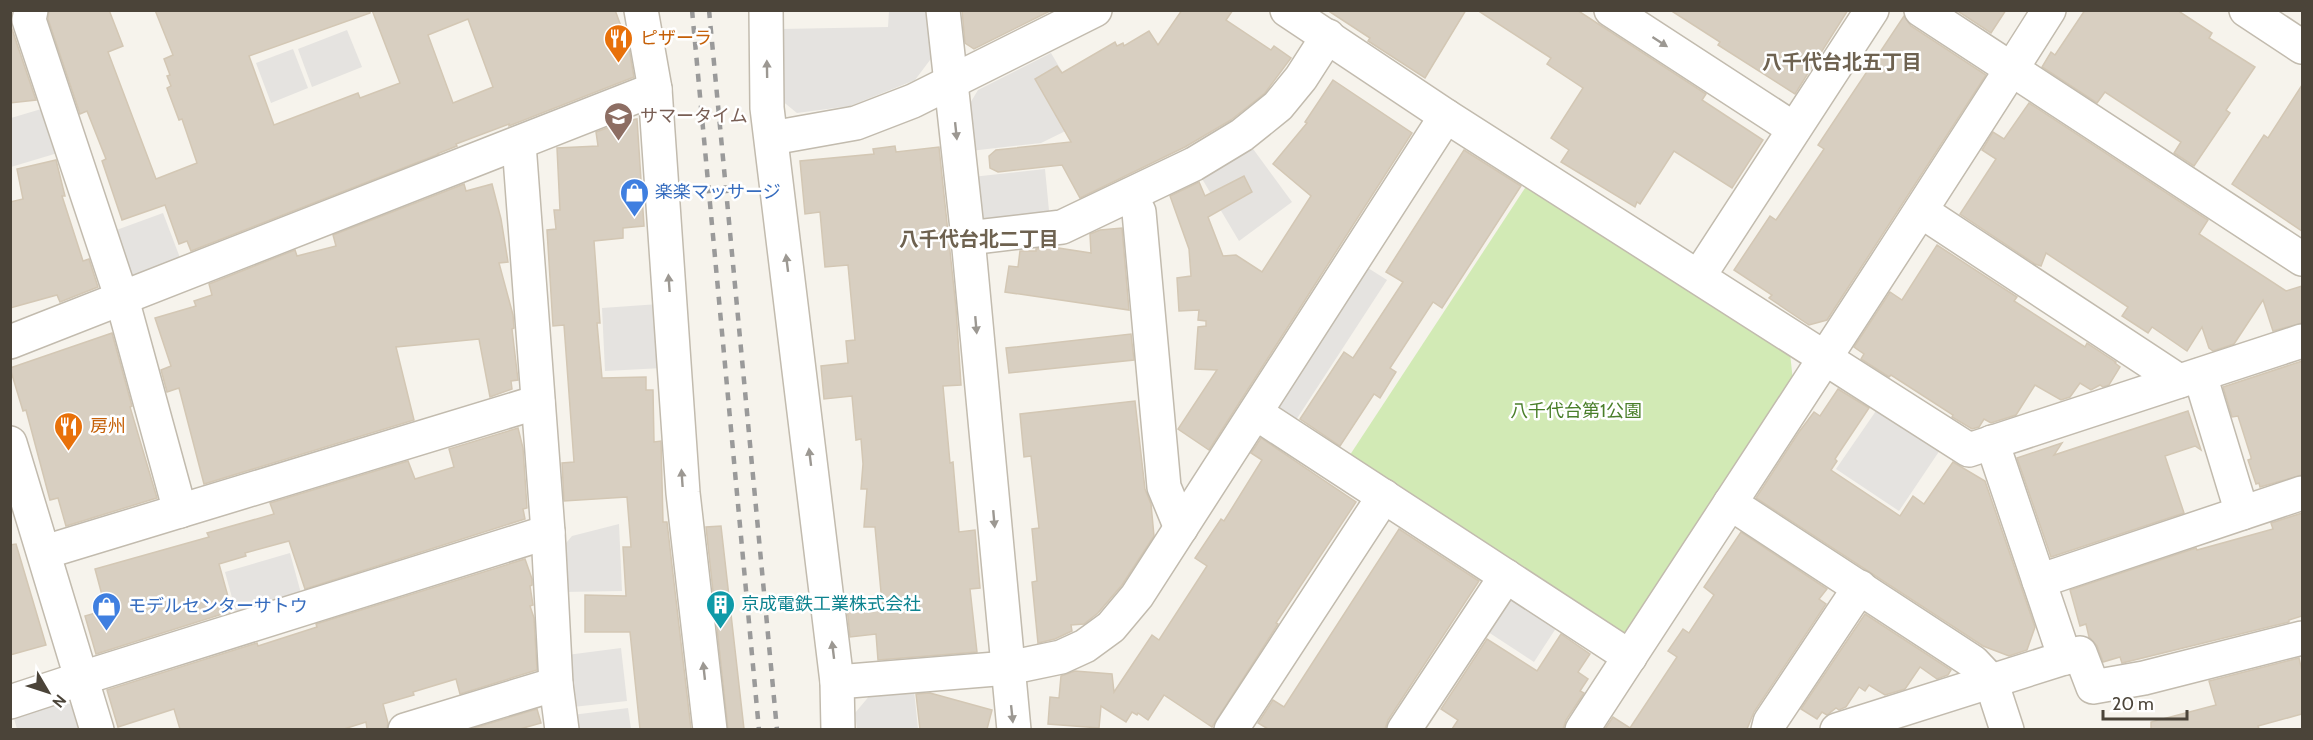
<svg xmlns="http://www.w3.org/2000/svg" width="2313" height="740" font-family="Cabin,'Noto Sans JP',sans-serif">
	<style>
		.green { fill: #d2eab5 }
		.parking { fill: #e5e3e0 }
		.building { fill: #d8cfc1; stroke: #d3c7b4; stroke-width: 1.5; fill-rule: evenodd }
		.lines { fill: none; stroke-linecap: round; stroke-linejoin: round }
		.minor-casing { stroke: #c2bbae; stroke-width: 36 }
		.minor { stroke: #fff; stroke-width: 33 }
		.rail { stroke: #9a9a9a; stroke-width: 4.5; stroke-dasharray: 8 8; stroke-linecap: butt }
		.oneway { fill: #9c9892 }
		.labels { text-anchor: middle; stroke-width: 5; stroke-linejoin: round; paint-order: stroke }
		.food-label { font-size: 18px; fill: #c56008; stroke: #fff; text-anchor: start }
		.education-label { font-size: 18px; fill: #785e54; stroke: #fff; text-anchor: start }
		.shop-label { font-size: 18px; fill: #366cbe; stroke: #fff; text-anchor: start }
		.park-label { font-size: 18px; fill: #4a7f2a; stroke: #fff }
		.culture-label { font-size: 18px; fill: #0d838f; stroke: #fff; text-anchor: start }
		.neighbourhood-label { font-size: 20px; font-weight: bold; fill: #6e6250; stroke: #fff }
	</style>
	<rect width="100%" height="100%" fill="#f6f3ec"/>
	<path class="green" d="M1529,182L1790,353L1793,381L1625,638L1346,461Z"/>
	<g class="parking">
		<path d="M889,11H932L936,52L915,80L850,106L797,113L781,100L780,29L888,27Z"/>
		<path d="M347,30L362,67L312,87L298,49Z"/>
		<path d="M293,49L308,88L271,103L256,63Z"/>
		<path d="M1051,53L1090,119L1041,143L970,151L966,110L978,90Z"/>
		<path d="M48,107L61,152L11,167V118Z"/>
		<path d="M1248,142L1292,202L1239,241L1198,172Z"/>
		<path d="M1045,169L1050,221L980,228L972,177Z"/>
		<path d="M163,213L182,263L137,280L127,275L111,232Z"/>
		<path d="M1368,268L1387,280L1296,420L1278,408Z"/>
		<path d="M659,304L663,368L605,371L602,308Z"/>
		<path d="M1878,408L1940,450L1899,511L1836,469Z"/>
		<path d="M619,524L622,591L563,592L561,549L572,536Z"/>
		<path d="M290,553L302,597L237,616L225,572Z"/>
		<path d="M1515,592L1560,622L1534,662L1482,628Z"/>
		<path d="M621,648L627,701L573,707L567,655Z"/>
		<path d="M914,690L918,729H857L855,713L871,694Z"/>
		<path d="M65,700L71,705L78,729H17L13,715Z"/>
		<path d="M628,708L631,729H573L572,715Z"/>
	</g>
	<g class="building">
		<path d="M10,10L11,26L36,100L10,103Z"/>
		<path d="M49,10H109L123,46L108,52L156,179L197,163L182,119L179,120L167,88L171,86L167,76L170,75L164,59L173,55L155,10H370V13L249,56L274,125L358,93L360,98L400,83L372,10H615L629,48L634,77L509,126V124L456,144L457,146L437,154H439L191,251L187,241L179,244L165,205L122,220L102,161L106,159L87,111L80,114L48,19ZM468,19L493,87L453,103L428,35Z"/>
		<path d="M962,10H1052L974,49L965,43Z"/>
		<path d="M1182,10H1233L1226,20L1271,50L1274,46L1291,58L1265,93L1231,120L1185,147L1080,198L1062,165L998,172L990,168L989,156L996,150L1071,142L1035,79L1057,66L1062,73L1115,42L1117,46L1123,43L1124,46L1149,31L1158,45Z"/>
		<path d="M1327,10H1466L1425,78L1368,41L1370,38Z"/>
		<path d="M1477,10H1577L1706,94L1702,100L1763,140L1732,188L1674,151L1640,204L1637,202L1635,207L1561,162L1569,150L1551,138L1583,88L1547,64L1551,58Z"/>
		<path d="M1670,10H1848L1795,94L1718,45L1720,42Z"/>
		<path d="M1956,10H2006L1991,33Z"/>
		<path d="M2085,10H2177L2212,33L2209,38L2255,67L2226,110L2230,113L2194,166L2174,153L2181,142L2105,92L2097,103L2042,67L2051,52L2055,55Z"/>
		<path d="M1904,16L1911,26L1986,75L1827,320L1809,325L1769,298L1772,295L1734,270L1770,216L1776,220L1824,149L1818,145Z"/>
		<path d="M1333,80L1412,133L1209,450L1178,429L1217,370L1195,369L1198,327L1206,326V321L1198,320L1199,310L1179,311L1177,278L1191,276L1189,249L1170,196L1199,182L1205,196L1244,176L1252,192L1208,217L1223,256L1236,255L1262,272L1311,196L1273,164L1307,123L1305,122Z"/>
		<path d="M2302,85V231L2232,184L2264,135L2268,138Z"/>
		<path d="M2029,103L2208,220L2199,234L2286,291L2302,286V323L2273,331L2263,300L2234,344L2213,351L2209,348L2202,327L2187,351L2152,327L2148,333L2122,316L2128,307L2046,253L2041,266L2035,264L1960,214L1996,159L1982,150L1993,132L2004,139Z"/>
		<path d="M637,119L644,226L623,228V238L594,241L600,323H597L602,378L646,377V390H653L654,442L661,441L663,522H667L691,729H640L630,632H585V595L626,596L623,547H631L627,497L564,501L562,463L574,462L564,325L553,326L547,230L556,229L554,210H560L557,148L598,146L596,132L626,121Z"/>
		<path d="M895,146L896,152L939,147L956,308L961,385L943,386L950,463L953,462L959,532L975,530L980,588L970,589L977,652L878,660L876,634L850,637L847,607L882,603L875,527H864L867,489H861L863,464L861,439L856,440L852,396L824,399L821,366L848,363L846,341L855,340L848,265L825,267L820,212L805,214L800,161L874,154L873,149Z"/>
		<path d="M1464,150L1521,186L1442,308L1433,302L1390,368L1396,372L1380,398L1374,394L1340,446L1300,419L1344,352L1353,358L1403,282L1386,272Z"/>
		<path d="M56,160L65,196H62L83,261L89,259L98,287L60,302L57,295L10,308V202L23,199L17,169Z"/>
		<path d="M464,184L466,191L492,184L501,219L508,262L499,263L513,315L514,328L512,329L518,380L511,381L512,389L490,397L479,339L396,347L414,420L204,484L179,388L167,392L161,370L171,366L155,318L196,306L194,301L212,295L209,284L295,250L297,256L336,246L333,235Z"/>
		<path d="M1122,228L1129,310L1005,292L1009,266L1018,267L1020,251H1036V249L1052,247L1091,253L1090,234L1100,230Z"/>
		<path d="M1937,245L2017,297L2014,301L2085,347L2087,343L2116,362L2115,363L2120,367L2109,385L2103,387L2100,385L2091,390L2080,383L2070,397L2061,400L2035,385L2016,415L1991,423L1984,419L1979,427L1972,429L1952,417L1953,415L1891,375L1889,377L1861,359L1864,354L1854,347L1890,292L1902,300Z"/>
		<path d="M112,333L132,406L130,407L157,498L66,526L58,498L50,500L26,410L23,411L10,368Z"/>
		<path d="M1131,334L1134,360L1009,373L1006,348Z"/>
		<path d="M2302,361V475L2260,487L2259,483L2256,484L2248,460L2251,459V457L2238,416L2232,417L2223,387Z"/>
		<path d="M1838,389L1869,408L1835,459L1837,461L1831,470L1900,516L1913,496L1924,504L1953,462L1985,481L2035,627L2027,650L2009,656L1983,646L1756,498L1799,432L1814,412L1820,416Z"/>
		<path d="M1135,401L1145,489L1151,504L1154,536L1122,585L1098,613L1084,624L1071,625L1072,631L1055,639L1038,643L1032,582L1037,581L1032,529L1039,528L1031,456L1024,457L1020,414Z"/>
		<path d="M2188,411L2201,450L2195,446L2165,456L2184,513L2051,557L2017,458L2062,443L2054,455Z"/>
		<path d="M518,428L523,448L527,508L523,509L525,519L305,589L289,541L245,553L246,556L219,564L232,611L96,654L85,616L106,610L95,569L209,537L207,533L274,514L270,503L408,461L415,479L454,467L449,449Z"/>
		<path d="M1261,438L1356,502L1276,623L1278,624L1212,727L1164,695L1148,720L1138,713L1137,715L1132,712L1126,722L1101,706L1099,728L1048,724L1050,697L1059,698L1061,676L1075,671L1112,674L1114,692L1152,635L1159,640L1207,566L1195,558L1221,519L1224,521L1262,460L1251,453Z"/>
		<path d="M2302,513V616L2289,620V622L2122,663L2120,657L2103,662L2097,646L2089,637L2086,624L2080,626L2070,590L2196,548L2197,550L2273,529L2271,523Z"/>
		<path d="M721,526L744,729H728L706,527Z"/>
		<path d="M1399,529L1479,581L1388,720L1385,729H1268L1258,723L1273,700L1284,707Z"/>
		<path d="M1741,532L1827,589L1819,599L1826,604L1754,712L1747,729H1605L1613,717L1630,728L1677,657L1668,651L1683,629L1689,633L1714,595L1704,587Z"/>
		<path d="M16,544L46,645L10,655V545Z"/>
		<path d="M525,559L532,579V585L530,586L533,605L530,606L534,618L537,670L460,694L456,679L413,692L414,695L383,704L388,723L387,729H367L366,722L344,729H180L174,709L118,727L107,690L257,643L258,646L317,627L316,624Z"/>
		<path d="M1865,614L1951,670L1948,675L1937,679L1920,667L1905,689L1885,695L1869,685L1865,691L1859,687L1846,707L1839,710L1836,708L1827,715L1822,712L1817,719L1801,709Z"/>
		<path d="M1561,634L1590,654L1578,672L1588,679L1580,691L1584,693L1566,720L1563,729H1452L1458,720L1441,709L1487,639L1537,671Z"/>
		<path d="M2299,658L2302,671V714L2258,726L2259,729H2151V722L2216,705L2209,681Z"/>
		<path d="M930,693L992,710L987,729H920L916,694Z"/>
		<path d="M537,709L541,723L520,729H471Z"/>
	</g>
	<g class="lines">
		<defs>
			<g id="minor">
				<path d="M31,10L29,20L122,299L180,511"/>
				<path d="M641,10L655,89L683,493L710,730"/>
				<path d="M766,10L767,108L837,682L838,730"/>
				<path d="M943,10L968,238L1014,730"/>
				<path d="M1287,10L1446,116L1969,450L2302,341"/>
				<path d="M1611,10L1794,129"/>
				<path d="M1921,10L2302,259"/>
				<path d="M2246,10L2302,47"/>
				<path d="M772,138L856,123L913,101L1095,10"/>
				<path d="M519,144L548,532L556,684L562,730"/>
				<path d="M1130,195L1139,212L1164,487L1181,528"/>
				<path d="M1921,211L2179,381"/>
				<path d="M968,238L1062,227L1194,164L1242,135L1278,106L1301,78L1328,36"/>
				<path d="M1699,276L1872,10"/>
				<path d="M10,342L655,89"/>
				<path d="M2200,375L2242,513"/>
				<path d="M1256,413L1630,657"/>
				<path d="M1992,442L2065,658"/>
				<path d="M10,443L97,730"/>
				<path d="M1730,503L1973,662L1991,681L2007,730"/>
				<path d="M45,552L538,402"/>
				<path d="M2039,581L2302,493"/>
				<path d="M837,682L1008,668L1061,657L1085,646L1111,627L1137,596L1446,116"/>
				<path d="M10,702L95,674L548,532"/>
				<path d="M405,730L556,684"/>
				<path d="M1231,730L1384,496"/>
				<path d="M1404,730L1506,576"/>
				<path d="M1582,730C1738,490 1896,252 2049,10"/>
				<path d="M1768,730L1770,722L1860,587"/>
				<path d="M1837,730L2080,653L2093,687L2144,678L2302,638"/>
			</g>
		</defs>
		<use href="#minor" class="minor-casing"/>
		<use href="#minor" class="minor"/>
		<g class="rail">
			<path d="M692,10L759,730"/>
			<path d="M709,10L777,730"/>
		</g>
	</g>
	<defs><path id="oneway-solid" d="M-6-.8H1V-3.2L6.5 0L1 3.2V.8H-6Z" transform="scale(1.5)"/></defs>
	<g class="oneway">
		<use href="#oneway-solid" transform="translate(1660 42) rotate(33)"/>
		<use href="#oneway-solid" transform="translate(767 69) rotate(-91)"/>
		<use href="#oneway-solid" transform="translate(956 131) rotate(84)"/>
		<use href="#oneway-solid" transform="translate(787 263) rotate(-97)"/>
		<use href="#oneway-solid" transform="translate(669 283) rotate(-94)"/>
		<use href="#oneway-solid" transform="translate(976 325) rotate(85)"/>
		<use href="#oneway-solid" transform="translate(810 457) rotate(-97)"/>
		<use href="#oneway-solid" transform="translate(682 478) rotate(-94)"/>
		<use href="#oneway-solid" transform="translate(994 519) rotate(85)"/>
		<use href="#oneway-solid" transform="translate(833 650) rotate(-97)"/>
		<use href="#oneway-solid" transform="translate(704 671) rotate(-96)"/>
		<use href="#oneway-solid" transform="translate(1012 714) rotate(84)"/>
	</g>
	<defs>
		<symbol id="restaurant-pin" viewBox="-11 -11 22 30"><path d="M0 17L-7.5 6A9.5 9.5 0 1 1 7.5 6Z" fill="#e8710a" stroke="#fff"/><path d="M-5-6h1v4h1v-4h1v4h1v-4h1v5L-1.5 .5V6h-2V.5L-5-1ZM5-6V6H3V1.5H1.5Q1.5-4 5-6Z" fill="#fff"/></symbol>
		<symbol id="school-pin" viewBox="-11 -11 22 30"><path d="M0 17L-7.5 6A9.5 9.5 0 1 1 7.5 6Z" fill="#8d6e63" stroke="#fff"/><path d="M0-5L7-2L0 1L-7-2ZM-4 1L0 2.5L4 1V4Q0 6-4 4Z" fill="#fff"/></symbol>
		<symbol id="shop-pin" viewBox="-11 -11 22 30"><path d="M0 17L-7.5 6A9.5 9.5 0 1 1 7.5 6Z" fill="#3f7fe0" stroke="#fff"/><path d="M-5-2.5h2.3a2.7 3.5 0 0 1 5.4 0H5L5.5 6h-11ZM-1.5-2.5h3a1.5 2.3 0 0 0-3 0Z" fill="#fff"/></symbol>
		<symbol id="building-pin" viewBox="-11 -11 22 30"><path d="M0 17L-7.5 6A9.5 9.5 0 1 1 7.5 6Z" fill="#0f9aa8" stroke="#fff"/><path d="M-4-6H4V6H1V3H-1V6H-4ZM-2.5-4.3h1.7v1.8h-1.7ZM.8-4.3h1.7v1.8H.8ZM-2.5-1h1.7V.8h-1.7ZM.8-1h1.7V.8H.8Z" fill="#fff"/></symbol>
	</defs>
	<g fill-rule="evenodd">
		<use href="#restaurant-pin" x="602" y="22" width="33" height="45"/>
		<use href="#school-pin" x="602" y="100" width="33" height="45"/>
		<use href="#shop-pin" x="618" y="176" width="33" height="45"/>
		<use href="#restaurant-pin" x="52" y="410" width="33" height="45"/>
		<use href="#building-pin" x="704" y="588" width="33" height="45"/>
		<use href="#shop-pin" x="90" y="590" width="33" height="45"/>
	</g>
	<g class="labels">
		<g class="food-label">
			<text x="640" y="44">ピザーラ</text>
			<text x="90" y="432">房州</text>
		</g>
		<g class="education-label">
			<text x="640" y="122">サマータイム</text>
		</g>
		<g class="shop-label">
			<text x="655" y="198">楽楽マッサージ</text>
			<text x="128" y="612">モデルセンターサトウ</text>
		</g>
		<g class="park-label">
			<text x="1576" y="417">八千代台第1公園</text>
		</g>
		<g class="culture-label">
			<text x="741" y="610">京成電鉄工業株式会社</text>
		</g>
		<g class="neighbourhood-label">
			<text x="1842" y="69">八千代台北五丁目</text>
			<text x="979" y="246">八千代台北二丁目</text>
		</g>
	</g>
	<rect width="2313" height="740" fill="none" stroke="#4b4439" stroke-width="24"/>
	<g transform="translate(48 692) rotate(129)" stroke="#ffffff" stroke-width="4.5" paint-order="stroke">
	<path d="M0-4.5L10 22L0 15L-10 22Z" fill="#4b4439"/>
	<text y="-9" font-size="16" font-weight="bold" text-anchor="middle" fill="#4b4439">N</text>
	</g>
	<path d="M2103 710v9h84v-9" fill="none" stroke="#4b4439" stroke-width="3"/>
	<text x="2112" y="710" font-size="18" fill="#4b4439" stroke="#ffffff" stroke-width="4.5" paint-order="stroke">20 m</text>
</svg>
